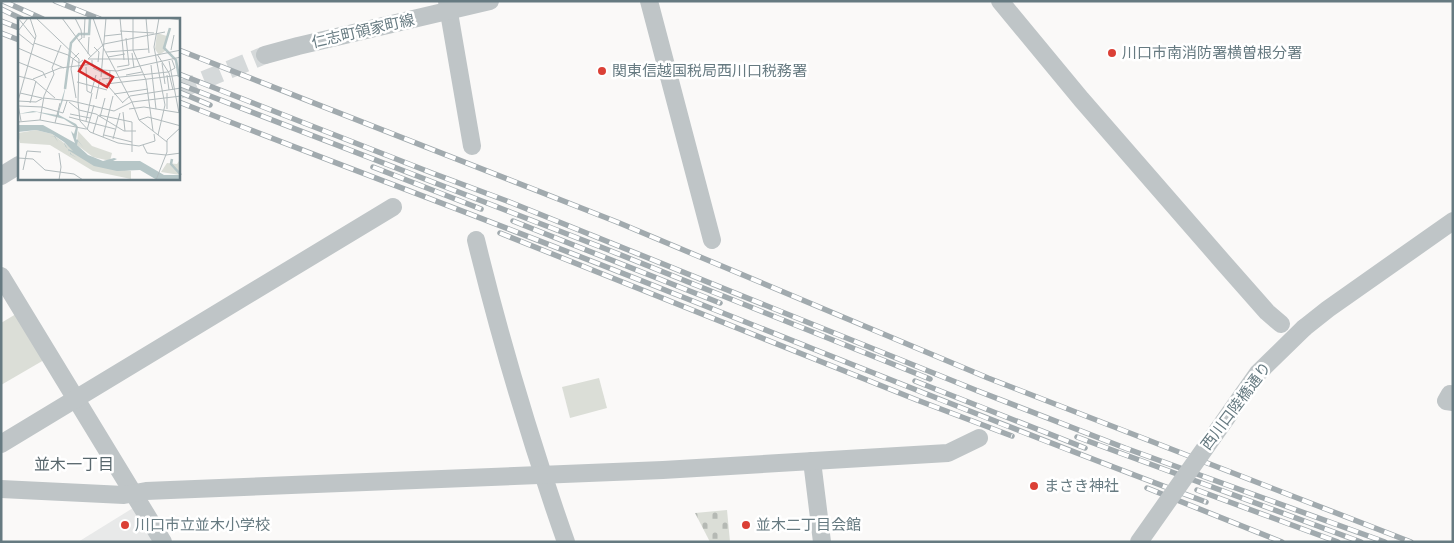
<svg xmlns="http://www.w3.org/2000/svg" width="1454" height="543" font-family="Commissioner,'Noto Sans JP',sans-serif">
	<style>
		.built { fill: #e8e9e9 }
		.green { fill: #dbded7 }
		.cemetery { fill: url(#cemetery-stones) }
		.lines { fill: none; stroke-linecap: round; stroke-linejoin: round }
		.tertiary-tunnel { stroke: #d5d9da; stroke-width: 18; stroke-dasharray: 18 9; stroke-linecap: butt }
		.tertiary { stroke: #bfc5c7; stroke-width: 18 }
		.rail-casing { stroke: #a1aaae; stroke-width: 5.5 }
		.rail { stroke: #fff; stroke-width: 4; stroke-dasharray: 11; stroke-linecap: butt }
		.tertiary-bridge { stroke: #bfc5c7; stroke-width: 18 }
		.poi-dot { fill: #db4036; stroke: #fff; stroke-width: 2 }
		.labels { text-anchor: middle; stroke-width: 5; stroke-linejoin: round; paint-order: stroke }
		.street-label { font-size: 15px; fill: #667a81; stroke: #fff }
		.poi-label { font-size: 15px; fill: #667a81; stroke: #fff; text-anchor: start }
		.neighbourhood-label { font-size: 16px; fill: #58676d; stroke: #fff }
		.inset-river { fill: none; stroke: #b6c6c7; stroke-width: 2.5 }
		.inset-road { fill: none; stroke: #b2bbbd; stroke-width: 1 }
		.view { fill: #d62828; fill-opacity: 0.15; stroke: #d62828; stroke-width: 2.5 }
		.inset-edge { fill: none; stroke: #667a81; stroke-width: 2.5 }
	</style>
	<defs>
		<pattern id="cemetery-stones" width="16" height="16" patternUnits="userSpaceOnUse" patternTransform="scale(1.25)"><rect width="16" height="16" fill="#dbded7"/><path d="M2 7V4a2 2 0 0 1 4 0v3zM10 15v-3a2 2 0 0 1 4 0v3z" fill="#b5b9b4"/></pattern>
	</defs>
	<rect width="100%" height="100%" fill="#faf9f8"/>
	<path class="built" d="M133,508L154,542H78Z"/>
	<g class="green">
		<path d="M16,314L44,360L1,385V323Z"/>
		<path d="M599,378L607,408L570,418L562,387Z"/>
	</g>
	<path class="cemetery" d="M727,510L730,542H710L695,513Z"/>
	<g class="lines">
		<path class="tertiary-tunnel" d="M179,90L265,55"/>
		<g class="tertiary">
			<path d="M447,1L472,146"/>
			<path d="M649,1L712,240"/>
			<path d="M1000,1L1081,99L1222,261L1267,312L1281,324"/>
			<path d="M265,55L298,46L490,1"/>
			<path d="M1,176L19,165"/>
			<path d="M476,240C501,342 531,443 566,542"/>
			<path d="M1,276L163,542"/>
			<path d="M1304,328L1328,309L1453,221"/>
			<path d="M1450,394L1446,401L1453,402"/>
			<path d="M1,444L393,207"/>
			<path d="M812,461L822,542"/>
			<path d="M1,489L124,495L146,491L663,470L948,453L979,438"/>
		</g>
		<defs>
			<g id="rail">
				<path d="M3,1L43,19"/>
				<path d="M55,1L100,19"/>
				<path d="M1,9L22,19"/>
				<path d="M1,21L19,28"/>
				<path d="M1,33L19,40"/>
				<path d="M179,50L617,222L988,378L1411,542"/>
				<path d="M179,74L432,173L507,201L978,391L1125,448L1385,542"/>
				<path d="M179,84L606,249L930,379"/>
				<path d="M179,92L210,105"/>
				<path d="M179,102C344,167 510,228 675,294C852,364 1028,436 1206,502"/>
				<path d="M373,167L481,209"/>
				<path d="M513,221L720,303"/>
				<path d="M500,233L917,400L1012,436"/>
				<path d="M915,381L1085,448"/>
				<path d="M1077,437L1361,542"/>
				<path d="M1147,488L1282,542"/>
				<path d="M1197,490L1338,542"/>
			</g>
		</defs>
		<use href="#rail" class="rail-casing"/>
		<use href="#rail" class="rail"/>
		<path class="tertiary-bridge" d="M1139,542L1258,373L1304,328"/>
	</g>
	<g class="poi-dot">
		<circle cx="1112" cy="53" r="5"/>
		<circle cx="602" cy="71" r="5"/>
		<circle cx="1034" cy="486" r="5"/>
		<circle cx="125" cy="525" r="5"/>
		<circle cx="746" cy="525" r="5"/>
	</g>
	<g class="labels">
		<g class="street-label">
			<text transform="translate(363 31) rotate(-13)" y="5">仁志町領家町線</text>
			<text transform="translate(1236 406) rotate(-53)" y="5">西川口陸橋通り</text>
		</g>
		<g class="poi-label">
			<text x="1122" y="58">川口市南消防署横曽根分署</text>
			<text x="612" y="76">関東信越国税局西川口税務署</text>
			<text x="1044" y="491">まさき神社</text>
			<text x="135" y="530">川口市立並木小学校</text>
			<text x="756" y="530">並木二丁目会館</text>
		</g>
		<g class="neighbourhood-label">
			<text x="74" y="470">並木一丁目</text>
		</g>
	</g>
	<g transform="translate(18 18)">
		<rect width="162" height="162" fill="#faf9f8"/>
		<path d="M139,15L149,18L147,33L141,37L137,31ZM18,112L34,116L76,147L113,153V161L75,153L32,127L2,125L0,115ZM60,113L74,128L94,135L92,143L75,139L59,127ZM161,143L162,157L143,154L149,145L159,146Z" fill="#dbded7"/>
		<path d="M48,67L45,82L41,94V97L58,106L60,109L58,122L59,121L66,130L60,123L59,127L70,137L85,143L96,140L99,141L95,143H122L146,157H162V162H139L122,152L99,153L76,148L50,132L51,134H53V136L59,140L52,136L53,134H51L50,131L47,128V127L46,126V125L50,131L55,133L46,124L37,118L40,124L36,118L32,119L37,118L34,116L18,112L0,114V107H25L57,125L53,113L56,116L58,109L46,101L19,94L0,96L15,93L39,97Z" fill="#b6c6c7"/>
		<path class="inset-river" d="M152,10L146,30L158,42L161,59M47,71L53,25L61,16H71L72,0M154,141L153,146L163,157"/>
		<path class="inset-road" d="M0,0L17,21M12,0L18,18M18,0L61,41L60,84M44,0L73,39M57,0L63,12L64,20L60,23M102,0L106,42M115,0V32L128,62L135,113M128,0L131,35M148,0L163,2M0,13L10,0M102,13L136,15M0,15L15,27M86,18L104,16M66,20L67,0M16,25L50,37L61,45L65,42M76,29L81,34L80,44M0,30L46,50M153,32L156,17M88,34L130,31M114,35L116,50M70,36L71,19M139,36L151,55L155,72M90,39L107,36M70,41H119L163,32M70,41L86,26L147,14M74,42V46L85,52L99,53L163,39M151,43L161,95M0,44L25,54L28,60M144,45L147,66M133,47L138,91M68,49L69,73L73,75L78,57M99,49L111,47L108,20M75,50L93,59M92,52L91,69L105,85M108,57L124,54M149,57L151,72M0,58L16,62L37,80M83,59L88,0M15,61L42,50L75,46M84,61L150,54L157,50L154,42M59,64L89,72M88,66L163,57M2,75L24,80M96,76L130,71M58,80L53,51L55,41L61,35M78,81L82,61M0,83L18,18M0,83L18,84L25,80L54,83L96,93L114,84L86,31L75,0M51,84L61,92L78,96L106,113H118M60,84L62,103L72,114L100,125L121,128L137,123L136,116M12,85L18,63M104,85L112,78L163,70M0,86L3,103M1,88L24,89L45,95L49,83M111,91L126,89L163,95M149,91V75M105,94L107,113M52,96L72,100M81,97L114,104M51,99L97,111M82,99L87,80M22,102L26,78L36,56L34,50L43,27M121,102L114,84L163,78M121,102L130,99L163,108M121,102L149,124M68,103L74,75M0,104L22,102L68,111M37,105L42,85M69,112L76,87M75,115L80,98M86,117L114,124M140,117L147,87L136,29L141,0M85,119L95,78M95,121L102,95M125,127L129,135L148,137M114,134V104M148,137L163,135M0,140L15,141L27,152L56,156L65,162M5,152L9,133L23,134M41,162L43,149L41,135M138,162L149,134V122L163,109"/>
		<path class="view" d="M67,43L95,59L89,69L61,53Z"/>
		<rect width="162" height="162" class="inset-edge"/>
	</g>
	<rect width="1454" height="543" fill="none" stroke="#667a81" stroke-width="5"/>
</svg>
